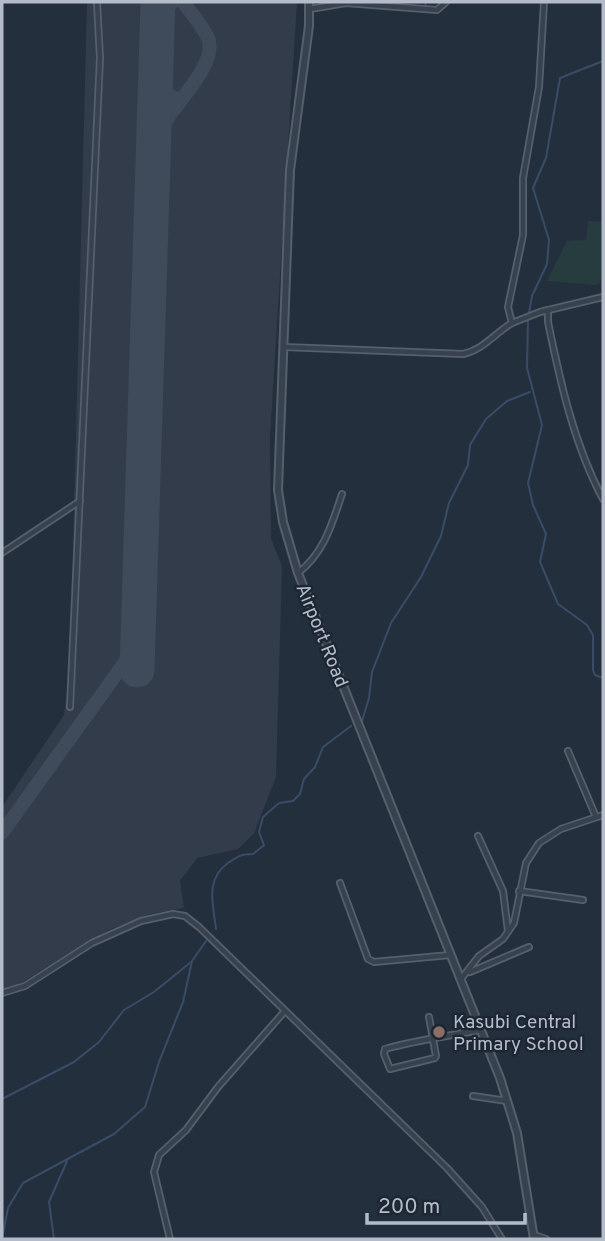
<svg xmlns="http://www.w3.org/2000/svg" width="605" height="1241" font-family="Overpass,sans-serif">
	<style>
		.airport { fill: #323c4b }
		.green { fill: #263c3f }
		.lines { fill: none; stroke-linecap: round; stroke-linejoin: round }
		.stream { stroke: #394c67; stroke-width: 2 }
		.taxiway { stroke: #3f4a5a; stroke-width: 14 }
		.runway { stroke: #3f4a5a; stroke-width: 35 }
		.minor-casing { stroke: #565f6c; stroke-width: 8 }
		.tertiary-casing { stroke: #565f6c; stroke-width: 10 }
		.minor { stroke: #38414e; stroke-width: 4.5 }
		.tertiary { stroke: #38414e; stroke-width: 6 }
		.education-dot { fill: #8d6e63; stroke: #1d2633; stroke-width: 2.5 }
		.labels { text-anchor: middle; stroke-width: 5; stroke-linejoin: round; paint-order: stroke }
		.street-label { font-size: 19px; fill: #b4bcc9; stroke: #1d2633 }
		.poi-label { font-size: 19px; fill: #b4bcc9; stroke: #1d2633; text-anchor: start }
	</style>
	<rect width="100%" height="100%" fill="#242f3e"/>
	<path class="airport" d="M87,2H297L270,437L271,539L282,566L276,777L254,833L238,849L197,858L180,881L184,908L151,914L109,930L9,990H2V807L64,715L70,668Z"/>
	<path class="green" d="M588,221L603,222V278L597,285L547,281L567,241L586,240Z"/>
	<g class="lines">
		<g class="stream">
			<path d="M425,9L426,2"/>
			<path d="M529,313L532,296L547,264L549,240L533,188L546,158L560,78L603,61"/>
			<path d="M528,319L527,368L542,425L528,483L533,505L546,534L540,562L558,604L587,625L593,635V670L595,675L603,678"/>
			<path d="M362,721L369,698L372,672L391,623L421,577L441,536L449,503L468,465L470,445L486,419L507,401L530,392"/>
			<path d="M216,929C213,904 205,879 228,863C238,856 241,854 253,854L264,845L259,832L263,817L279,803L293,801L300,794L304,779L315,767L323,747L351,726"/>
			<path d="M2,1099L74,1062L99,1042L124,1010L154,992L191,962"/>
			<path d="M2,1239L8,1208L23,1183L114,1134L145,1107L159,1062L183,1002L192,961L206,941"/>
			<path d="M54,1239L49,1202L67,1161"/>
		</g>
		<g class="taxiway">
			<path d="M158,15L173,2"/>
			<path d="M156,79L161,92L179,100"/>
			<path d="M154,142C163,113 220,67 208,38C202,25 191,13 183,2"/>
			<path d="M2,833L138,644"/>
		</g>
		<path class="runway" d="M137,670L158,2"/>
		<defs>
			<g id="minor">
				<path d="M544,2L539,87L523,178V235L508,307L512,323L540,312L603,297"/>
				<path d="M310,9L346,3L437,10L446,2"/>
				<path d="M548,310V322C560,381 574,445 603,499"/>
				<path d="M284,347L463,354C483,350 495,333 512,323"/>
				<path d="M2,553L80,501"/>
				<path d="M298,573C324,553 332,524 342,494"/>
				<path d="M70,707L100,58L97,2"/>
				<path d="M568,751L596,817"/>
				<path d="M478,836L503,891L508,931"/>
				<path d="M340,883L368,959L374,962L450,955"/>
				<path d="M519,891L583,900"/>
				<path d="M470,972L529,947"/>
				<path d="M461,979L479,956L503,939L514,923L526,863L539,843L561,829L603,815"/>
				<path d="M2,993L25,986L92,943L141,921L173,914L185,916L199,927L447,1168L482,1207L502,1239"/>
				<path d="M429,1017L436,1056L435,1058L390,1069L384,1054L385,1049C416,1040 448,1036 480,1030"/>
				<path d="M473,1096L507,1101"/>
				<path d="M534,1235L546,1239"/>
				<path d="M170,1239L154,1172L159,1155L186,1130L218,1087L284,1012"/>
			</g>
			<path id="tertiary" d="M309,2V26L290,170L278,490L283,522L298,573L500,1078L517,1133L534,1239"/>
		</defs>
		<use href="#minor" class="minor-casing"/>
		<use href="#tertiary" class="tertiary-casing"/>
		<use href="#minor" class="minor"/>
		<use href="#tertiary" class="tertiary"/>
	</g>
	<circle class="education-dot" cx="439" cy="1032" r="7"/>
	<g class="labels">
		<g class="street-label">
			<text transform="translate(323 635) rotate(68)" y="7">Airport Road</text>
		</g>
		<g class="poi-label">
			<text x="453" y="1028">Kasubi Central<tspan x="453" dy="22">Primary School</tspan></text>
		</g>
	</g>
	<rect width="605" height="1241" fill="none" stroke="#b4bcc9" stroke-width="7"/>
	<path d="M367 1213v10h158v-10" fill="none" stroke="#b4bcc9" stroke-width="3.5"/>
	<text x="378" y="1213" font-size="21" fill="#b4bcc9" stroke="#1d2633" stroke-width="5" paint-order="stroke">200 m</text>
</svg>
